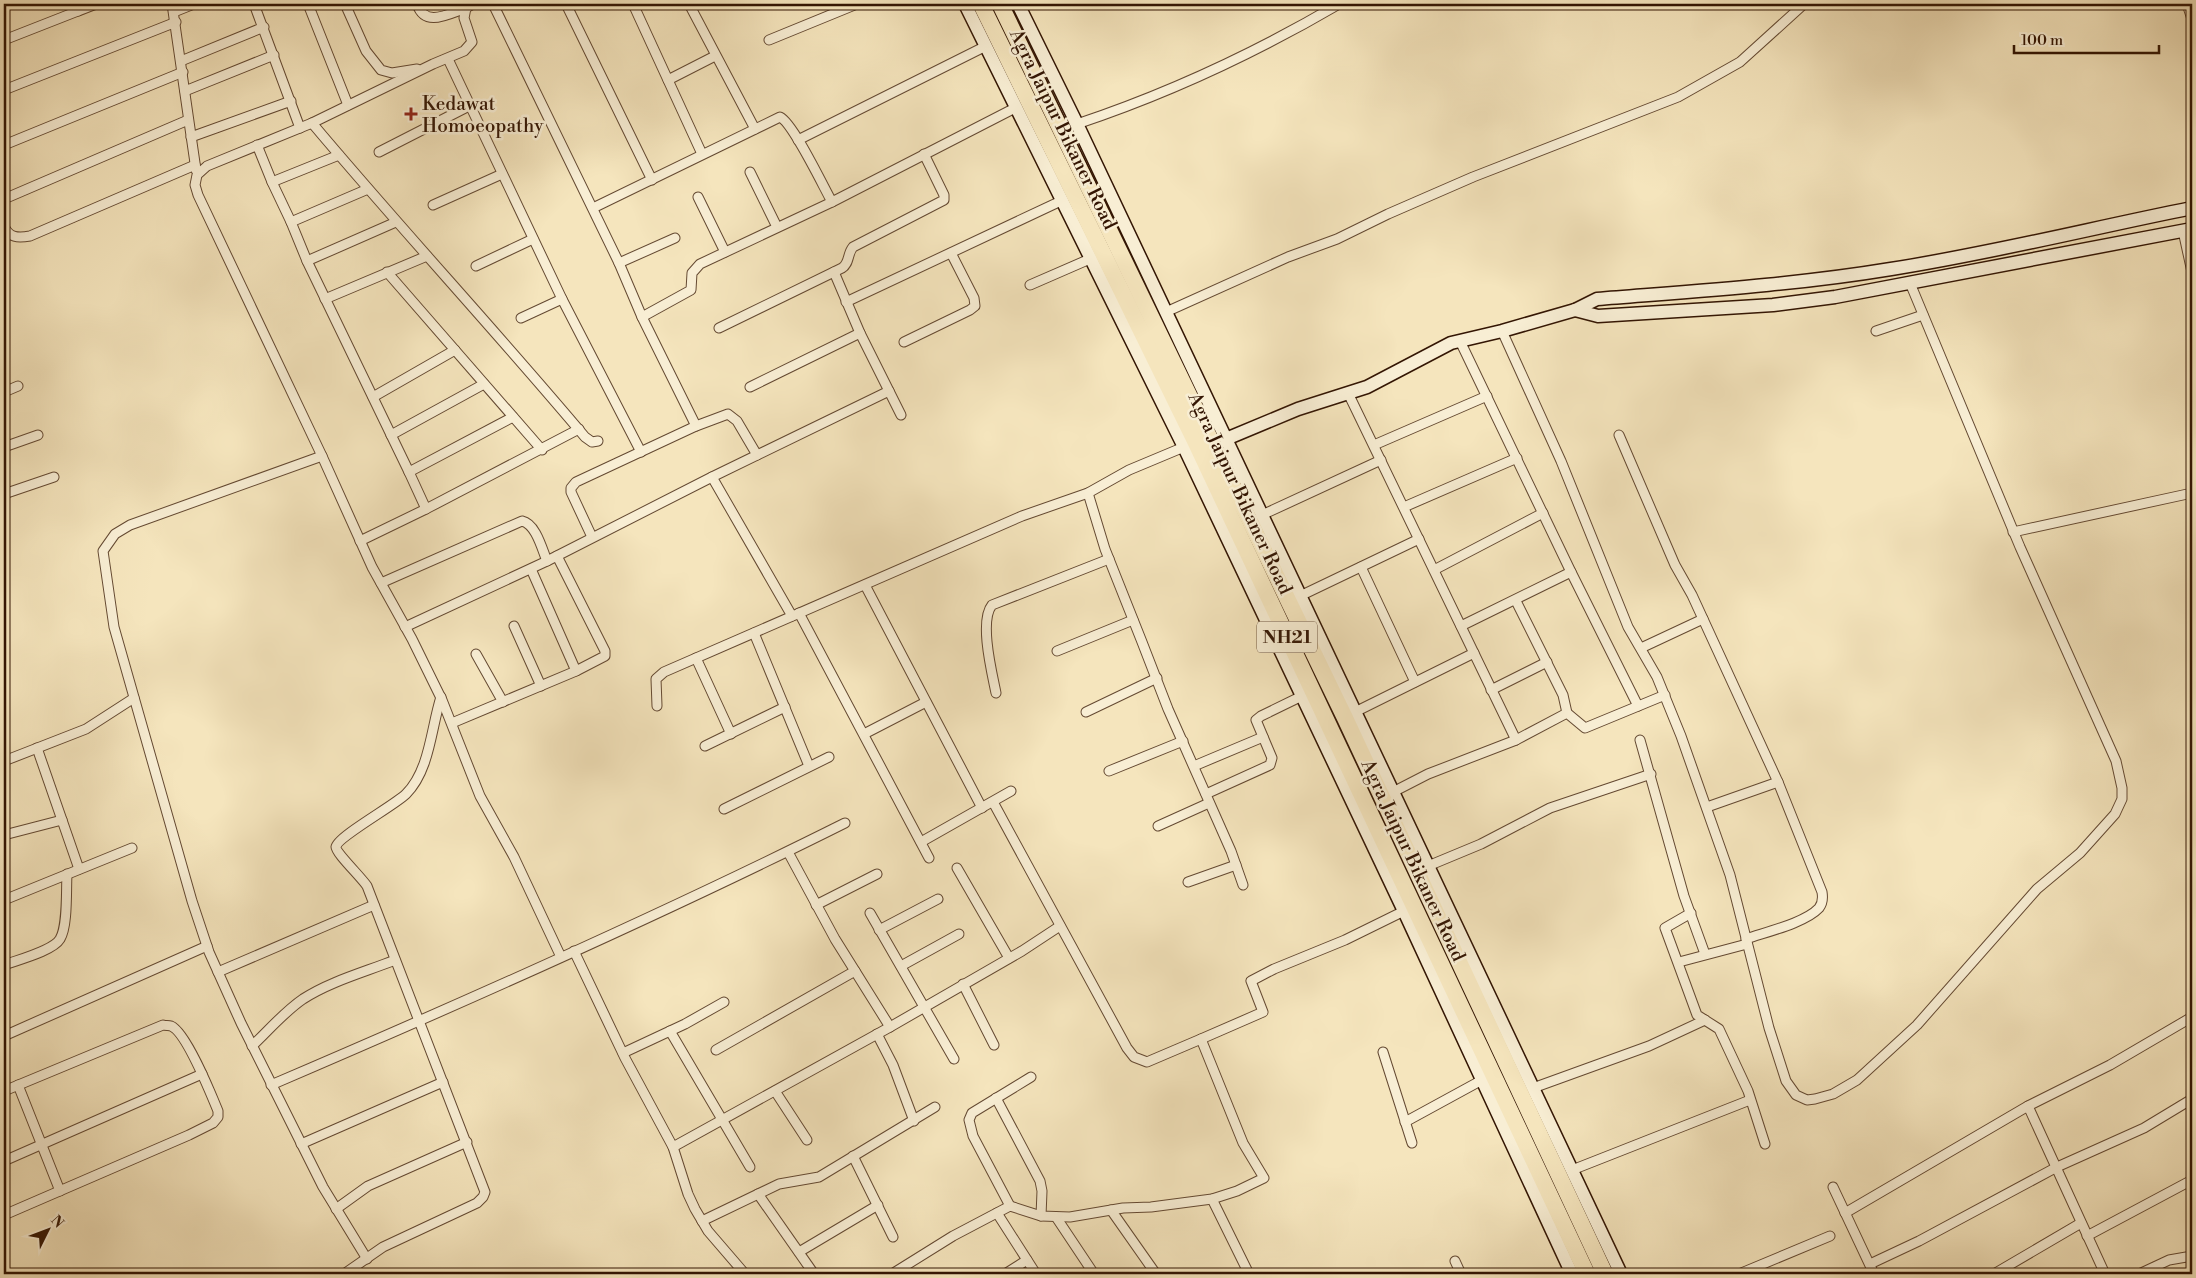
<svg xmlns="http://www.w3.org/2000/svg" width="2196" height="1278" font-family="'Libre Bodoni',serif">
	<style>
		.lines { fill: none; stroke-linecap: round; stroke-linejoin: round }
		.street-casing { stroke: #644932; stroke-width: 11 }
		.secondary-casing { stroke: #331503; stroke-width: 15 }
		.highway-casing { stroke: #331503; stroke-width: 19 }
		.street { stroke: #f8eed4; stroke-width: 9 }
		.secondary { stroke: #f8eed4; stroke-width: 12 }
		.highway { stroke: #f5e5bd; stroke-width: 16 }
		.poi-dot { fill: #8f2418; stroke: #f8eed4; stroke-width: 2 }
		.labels { text-anchor: middle; stroke-width: 5; stroke-linejoin: round; paint-order: stroke }
		.shield { fill: #f8eed4; stroke: #6e5642; stroke-width: 1 }
		.shield-label { font-size: 18px; font-weight: bold; fill: #331503 }
		.poi-label { font-size: 19px; fill: #331503; stroke: #f8eed4; text-anchor: start }
		.street-label { font-size: 19px; fill: #331503; stroke: #f8eed4 }
	</style>
	<rect width="100%" height="100%" fill="#f5e5bd"/>
	<filter id="stains"><feTurbulence type="fractalNoise" baseFrequency=".004" numOctaves="4"/><feColorMatrix values="0 0 0 0 .2 0 0 0 0 .09 0 0 0 0 .02 0 0 0 .5 -.17"/></filter>
	<radialGradient id="worn" r=".72"><stop offset=".6" stop-color="#630" stop-opacity="0"/><stop offset="1" stop-color="#630" stop-opacity=".3"/></radialGradient>
	<g class="lines">
		<defs>
			<g id="street">
				<path d="M172,4L196,170"/>
				<path d="M254,4L300,128"/>
				<path d="M308,4L348,105"/>
				<path d="M345,4L366,51L381,70L392,73L417,69"/>
				<path d="M417,4C425,28 448,14 466,8"/>
				<path d="M473,4L466,8L464,18L472,42L464,51L433,64L312,123L207,166L197,175L195,185L198,195L322,456L372,567L412,639L442,700L480,796L514,857L561,957"/>
				<path d="M493,4L619,263L642,317L696,426"/>
				<path d="M566,4L652,180"/>
				<path d="M633,4L702,154"/>
				<path d="M689,4L755,129"/>
				<path d="M2187,4L2192,19"/>
				<path d="M78,11L96,4"/>
				<path d="M174,12L194,4"/>
				<path d="M4,40L78,11L75,4"/>
				<path d="M769,40L857,4"/>
				<path d="M448,59L562,299L641,452"/>
				<path d="M181,61L264,27"/>
				<path d="M668,80L715,56"/>
				<path d="M4,90L176,22"/>
				<path d="M185,91L274,55"/>
				<path d="M312,123C401,229 496,331 585,437L592,442L598,441"/>
				<path d="M1077,124C1167,94 1257,52 1339,4"/>
				<path d="M191,137L291,101"/>
				<path d="M798,140L986,46"/>
				<path d="M4,145L183,72"/>
				<path d="M257,145L272,182L291,222L307,261L409,472"/>
				<path d="M379,152L469,106"/>
				<path d="M750,172L777,227"/>
				<path d="M272,182L339,155"/>
				<path d="M698,197L725,252"/>
				<path d="M4,199L188,120"/>
				<path d="M433,205L502,174"/>
				<path d="M593,208L780,117C793,123 823,186 832,202"/>
				<path d="M291,222L368,189"/>
				<path d="M4,226C9,238 18,238 30,236L195,165"/>
				<path d="M2183,231L2192,272"/>
				<path d="M307,261L396,222"/>
				<path d="M619,263L675,238"/>
				<path d="M476,266L533,239"/>
				<path d="M387,272L542,450"/>
				<path d="M834,272L860,333L901,415"/>
				<path d="M1030,285L1092,258"/>
				<path d="M325,299L427,256"/>
				<path d="M846,302L1063,200"/>
				<path d="M1166,312L1288,257L1337,239L1388,214L1473,177L1678,97L1740,62L1804,4"/>
				<path d="M642,317L691,290L692,273L700,264L832,202L1017,107"/>
				<path d="M521,318L562,299"/>
				<path d="M719,328L842,268C850,263 847,254 853,247L944,200V195L924,154"/>
				<path d="M1502,331L1561,461L1628,627L1657,677L1681,736L1730,875L1769,1028L1786,1081L1796,1095L1807,1100L1815,1099L1833,1094L1857,1080L1917,1025L2037,889L2080,853L2115,814L2122,799V788L2116,761L2020,547L1910,283"/>
				<path d="M1876,331L1923,315"/>
				<path d="M1460,341L1571,572L1638,706"/>
				<path d="M904,342L970,310L975,306L974,298L951,253"/>
				<path d="M750,387L860,333"/>
				<path d="M4,392L18,386"/>
				<path d="M1348,393L1516,740"/>
				<path d="M373,397L455,350"/>
				<path d="M391,435L484,384"/>
				<path d="M1619,435L1675,565L1692,595L1778,782L1822,892C1823,898 1823,903 1819,908C1805,923 1766,932 1746,939"/>
				<path d="M1374,445L1487,396"/>
				<path d="M4,447L38,435"/>
				<path d="M322,456L130,525L115,534L103,551L114,627L192,901L209,952L241,1023L323,1187L367,1259"/>
				<path d="M712,477L792,616"/>
				<path d="M1088,493L1105,549L1142,642L1168,709L1231,851L1243,885"/>
				<path d="M4,494L54,477"/>
				<path d="M1404,507L1517,458"/>
				<path d="M426,509L579,429"/>
				<path d="M1262,515L1381,460"/>
				<path d="M2013,532L2192,493"/>
				<path d="M592,537L571,492V488L576,482L696,426L728,414L737,421L757,455"/>
				<path d="M360,541L426,509L409,472L513,417"/>
				<path d="M1361,567L1415,682"/>
				<path d="M531,569L576,671"/>
				<path d="M1434,570L1543,513"/>
				<path d="M381,583L522,521C536,524 542,549 547,561"/>
				<path d="M865,585L982,808"/>
				<path d="M1300,596L1419,539"/>
				<path d="M1516,601L1563,695L1567,713"/>
				<path d="M799,613L929,858"/>
				<path d="M514,626L541,686"/>
				<path d="M1461,626L1571,572"/>
				<path d="M405,627L547,561L712,477L889,391"/>
				<path d="M754,633L809,766"/>
				<path d="M1641,648L1703,619"/>
				<path d="M1057,651L1133,620"/>
				<path d="M476,654L503,702"/>
				<path d="M696,658L731,734"/>
				<path d="M1491,690L1547,662"/>
				<path d="M996,693C992,673 979,621 992,605L1109,559"/>
				<path d="M657,706L656,679L664,672L1022,516L1088,493L1129,470L1184,447"/>
				<path d="M1086,712L1157,678"/>
				<path d="M1355,712L1474,653"/>
				<path d="M452,723L576,671L605,656V651L557,556"/>
				<path d="M864,734L926,702"/>
				<path d="M1640,740L1684,896L1705,954"/>
				<path d="M705,746L785,707"/>
				<path d="M37,748L79,869"/>
				<path d="M4,761L86,729L134,698"/>
				<path d="M1194,766L1263,737"/>
				<path d="M1109,771L1183,741"/>
				<path d="M1393,792L1428,774L1516,740L1567,713L1585,728L1665,695"/>
				<path d="M1206,794L1270,765L1272,758L1256,720L1261,716L1302,696"/>
				<path d="M993,802L1127,1048L1134,1057L1147,1062L1201,1039"/>
				<path d="M1707,807L1778,782"/>
				<path d="M724,809L829,757"/>
				<path d="M1158,826L1209,803"/>
				<path d="M4,835L62,820"/>
				<path d="M921,842L1011,791"/>
				<path d="M788,852L835,939L890,1027"/>
				<path d="M1428,866L1481,844L1550,808L1651,774"/>
				<path d="M957,868L1009,958"/>
				<path d="M1188,882L1236,865"/>
				<path d="M4,900L132,848"/>
				<path d="M816,905L877,874"/>
				<path d="M870,913L954,1059"/>
				<path d="M1691,913L1665,928L1697,1015L1719,1029L1748,1091L1765,1144"/>
				<path d="M879,930L938,899"/>
				<path d="M574,951L625,1058L673,1147L688,1194L695,1209L708,1231L745,1274"/>
				<path d="M1679,962L1747,944"/>
				<path d="M4,965C17,960 53,951 60,939C68,926 66,890 67,874"/>
				<path d="M901,966L959,934"/>
				<path d="M218,972L374,905"/>
				<path d="M963,984L994,1045"/>
				<path d="M670,1031L750,1167"/>
				<path d="M877,1034L893,1065L914,1121"/>
				<path d="M4,1036L207,946"/>
				<path d="M252,1046C269,1030 284,1012 303,999C331,981 365,972 395,960"/>
				<path d="M716,1050L855,971"/>
				<path d="M1383,1052L1412,1143"/>
				<path d="M623,1053L685,1024L724,1002"/>
				<path d="M18,1085L60,1191"/>
				<path d="M271,1085C465,1002 657,917 845,823"/>
				<path d="M1533,1088L1649,1046L1705,1020"/>
				<path d="M4,1091L163,1025C166,1026 168,1025 171,1026C186,1032 211,1094 218,1111V1117L213,1123L189,1135L4,1215"/>
				<path d="M775,1091L807,1140"/>
				<path d="M996,1098L1040,1181L1042,1191L1041,1216"/>
				<path d="M2028,1106L2105,1274"/>
				<path d="M1405,1122L1482,1080"/>
				<path d="M301,1144L443,1082"/>
				<path d="M673,1147L890,1027L1022,951L1060,926"/>
				<path d="M853,1156L893,1237"/>
				<path d="M4,1161L202,1074"/>
				<path d="M1572,1170L1750,1100"/>
				<path d="M1833,1187L1874,1274"/>
				<path d="M758,1194L814,1274"/>
				<path d="M1212,1199L1249,1274"/>
				<path d="M1010,1206L973,1136L969,1120L972,1113L1031,1077"/>
				<path d="M336,1209L368,1186L467,1142"/>
				<path d="M1111,1210L1156,1274"/>
				<path d="M997,1213L1036,1274"/>
				<path d="M1845,1213L2028,1106L2110,1065L2192,1017"/>
				<path d="M1056,1217L1094,1274"/>
				<path d="M702,1221L779,1184L819,1177L935,1107"/>
				<path d="M2087,1236L2192,1180"/>
				<path d="M799,1252L878,1205"/>
				<path d="M1455,1261L1461,1274"/>
				<path d="M1870,1264L1919,1241L2057,1167L2144,1128L2192,1099"/>
				<path d="M344,1274L383,1247L477,1203L483,1197L485,1192L367,886C361,877 336,853 336,847C337,837 395,805 406,794C430,770 431,728 441,697"/>
				<path d="M892,1274L953,1236L1010,1206L1041,1216L1070,1217L1123,1208L1151,1207L1212,1199L1237,1191L1264,1178L1243,1143L1201,1039L1263,1012L1251,981L1274,969L1345,940L1404,911"/>
				<path d="M1005,1274L1027,1260"/>
				<path d="M1739,1274L1830,1236"/>
				<path d="M1994,1274L2081,1223"/>
				<path d="M2139,1274L2169,1260L2192,1256"/>
			</g>
			<g id="secondary">
				<path d="M965,4L1184,447L1404,911L1572,1274"/>
				<path d="M1018,4L1077,124L1621,1274"/>
				<path d="M1575,310L1598,316L1773,305L1835,297L2192,229"/>
				<path d="M1226,439L1298,409L1367,387L1451,343L1502,331L1575,310L1597,299C1696,291 1794,285 1891,269C1993,253 2092,228 2192,208"/>
			</g>
			<g id="highway">
				<path d="M981,4L1196,443L1587,1274"/>
				<path d="M1000,4L1345,718L1605,1274"/>
			</g>
		</defs>
		<use href="#street" class="street-casing"/>
		<use href="#secondary" class="secondary-casing"/>
		<use href="#highway" class="highway-casing"/>
		<use href="#street" class="street"/>
		<use href="#secondary" class="secondary"/>
		<use href="#highway" class="highway"/>
	</g>
	<path class="poi-dot" d="M408.5 106.5h5v5h5v5h-5v5h-5v-5h-5v-5h5z"/>
	<g class="labels">
		<rect class="shield" x="1257" y="621.5" width="60" height="31" rx="4"/>
		<g class="shield-label">
			<text x="1287" y="643">NH21</text>
		</g>
		<g class="poi-label">
			<text x="422" y="110">Kedawat<tspan x="422" dy="22">Homoeopathy</tspan></text>
		</g>
		<g class="street-label">
			<text transform="translate(1064 129) rotate(64)" y="7">Agra Jaipur Bikaner Road</text>
			<text transform="translate(1241 493) rotate(65)" y="7">Agra Jaipur Bikaner Road</text>
			<text transform="translate(1414 860) rotate(65)" y="7">Agra Jaipur Bikaner Road</text>
		</g>
	</g>
	<rect width="2196" height="1278" fill="none" stroke="#f5e5bd" stroke-width="20"/>
	<rect x="5" y="5" width="2186" height="1268" fill="none" stroke="#331503" stroke-width="2.5"/>
	<rect x="10" y="10" width="2176" height="1258" fill="none" stroke="#331503"/>
	<g transform="translate(48 1230) rotate(48)" stroke="#f8eed4" stroke-width="4" paint-order="stroke">
	<path d="M0-4L9 19L0 12L-9 19Z" fill="#331503"/>
	<text y="-8" font-size="14" font-weight="bold" text-anchor="middle" fill="#331503">N</text>
	</g>
	<path d="M2014 45v8h145v-8" fill="none" stroke="#331503" stroke-width="2.5"/>
	<text x="2021" y="45" font-size="15" fill="#331503" stroke="#f8eed4" stroke-width="4" paint-order="stroke">100 m</text>
	<rect width="100%" height="100%" filter="url(#stains)"/>
	<rect width="100%" height="100%" fill="url(#worn)"/>
</svg>
